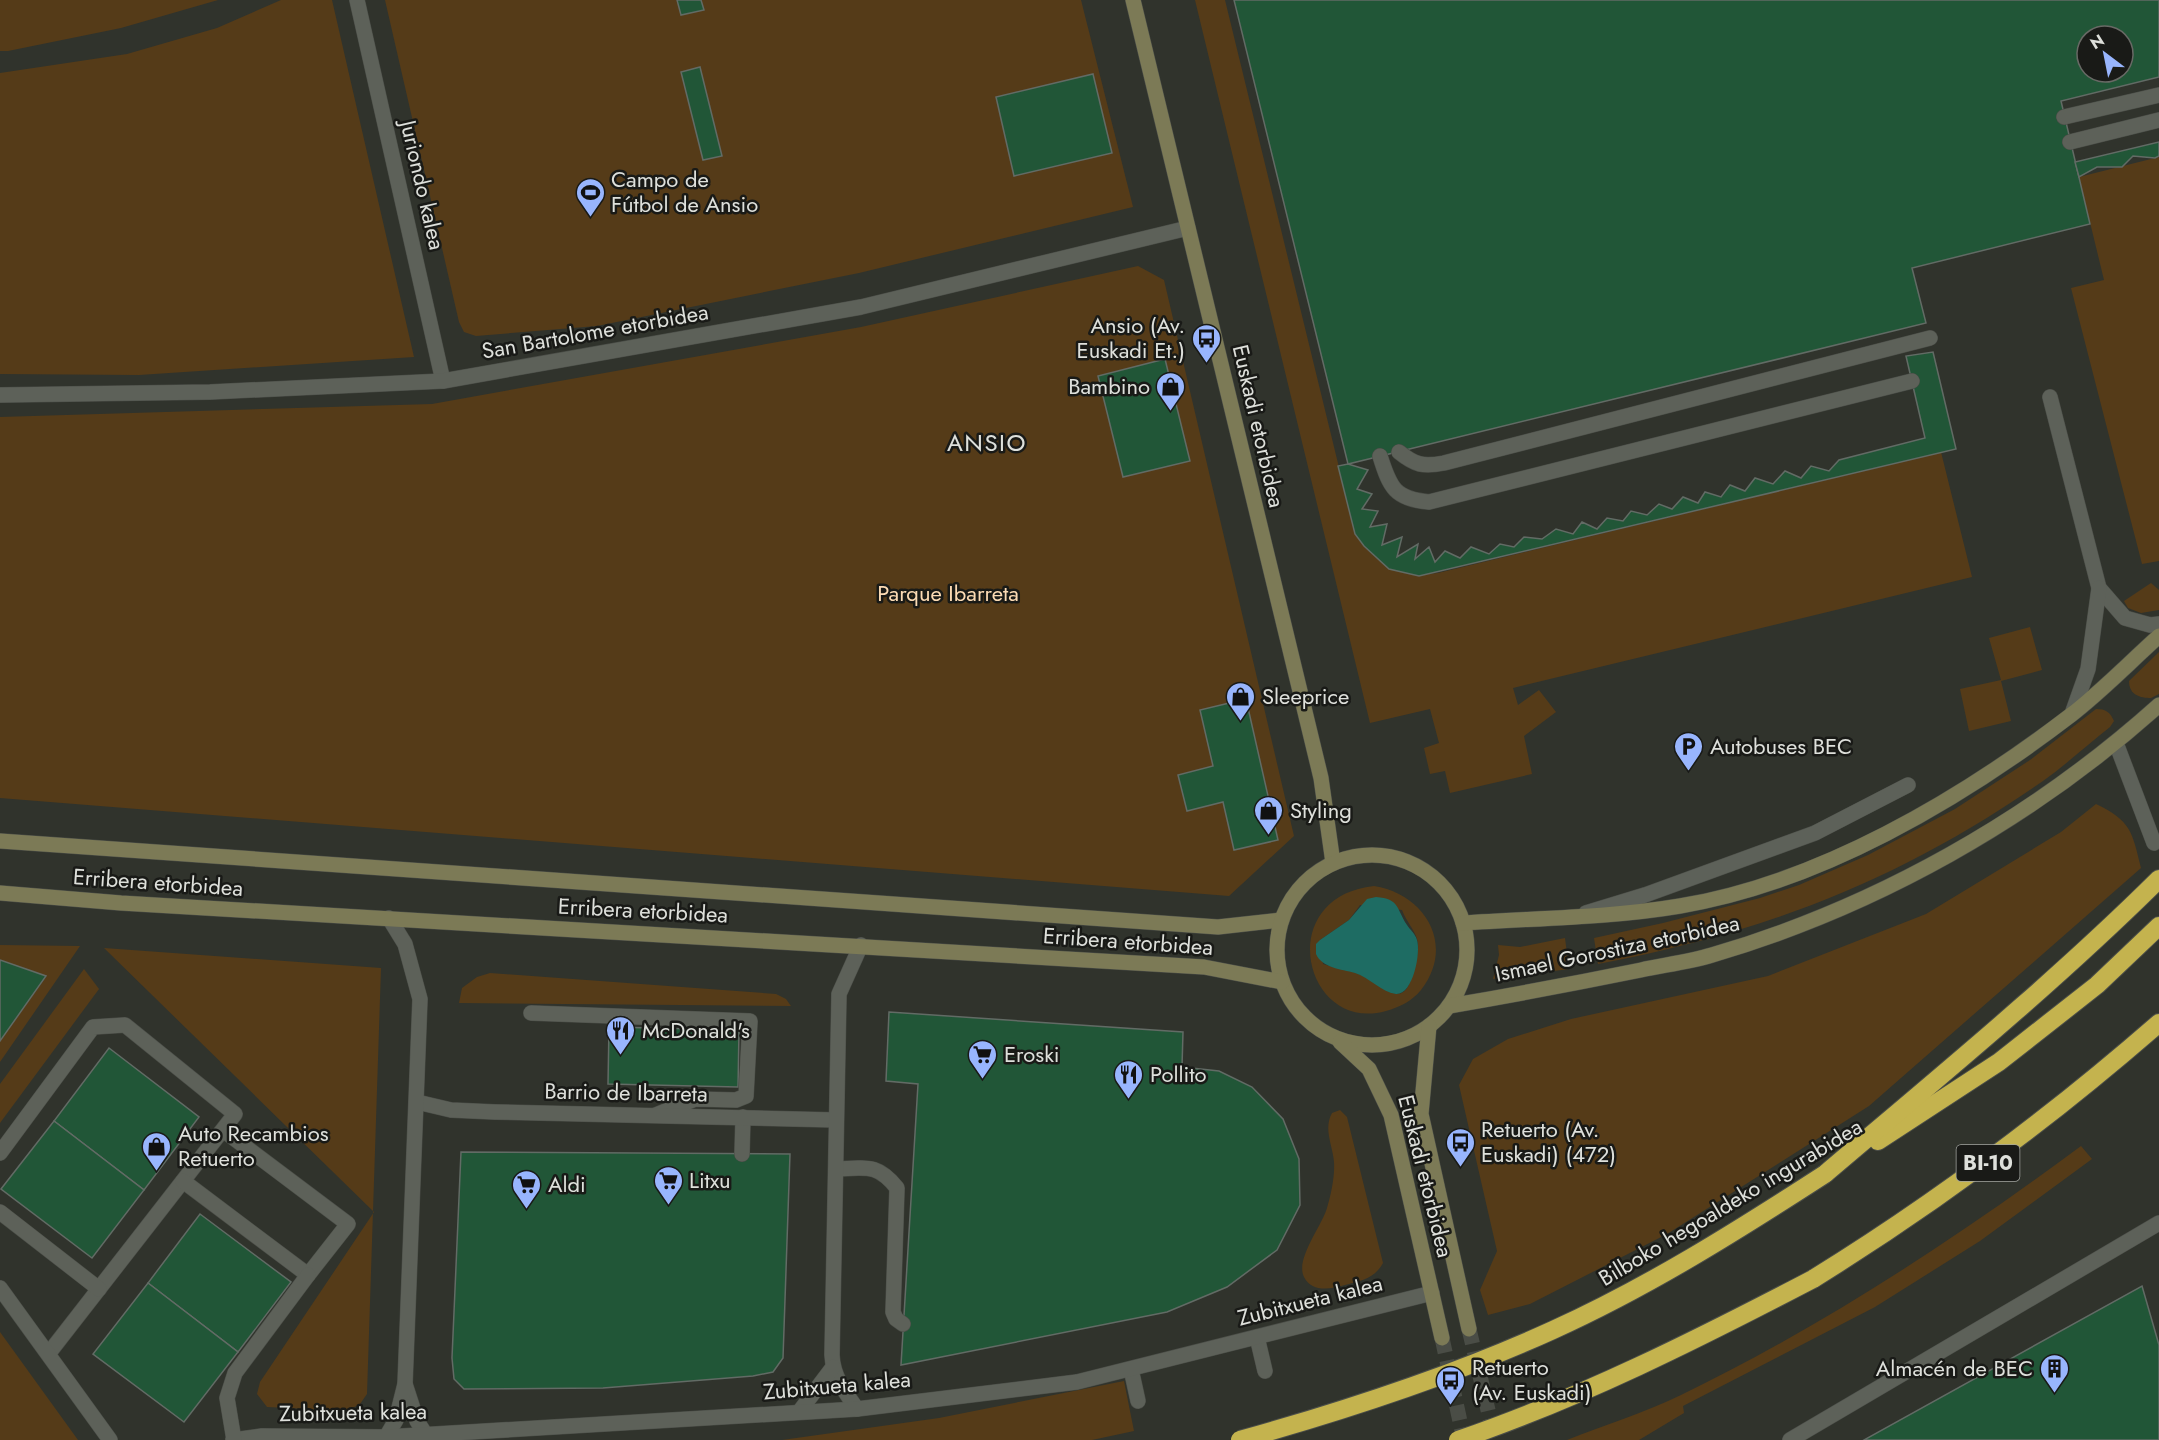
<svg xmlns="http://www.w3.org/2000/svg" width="2159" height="1440" font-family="Jost,sans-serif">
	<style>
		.green { fill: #553b18; fill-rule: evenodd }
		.water { fill: #1e6c63 }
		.building { fill: #215637; stroke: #626b65; stroke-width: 1.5; fill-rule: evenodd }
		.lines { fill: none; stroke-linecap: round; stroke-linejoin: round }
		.secondary-tunnel { stroke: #4a4d46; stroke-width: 15; stroke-dasharray: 15 8; stroke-linecap: butt }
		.lane-casing { stroke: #4b4e48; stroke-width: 16 }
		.street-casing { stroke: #4b4e48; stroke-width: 16 }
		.secondary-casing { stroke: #4b4e48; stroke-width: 16 }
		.highway-casing { stroke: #4b4e48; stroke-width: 20 }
		.lane { stroke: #5d6159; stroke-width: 15 }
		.street { stroke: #5d6159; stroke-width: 15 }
		.secondary { stroke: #7c7a56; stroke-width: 15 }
		.highway { stroke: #c4b34e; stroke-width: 18 }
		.highway-bridge-casing { stroke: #4b4e48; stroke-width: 20; stroke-linecap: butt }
		.highway-bridge { stroke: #c4b34e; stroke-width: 18 }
		.labels { text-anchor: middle; stroke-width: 5; stroke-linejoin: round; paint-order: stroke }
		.shield { fill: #191a17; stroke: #a3a5a0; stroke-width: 1.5 }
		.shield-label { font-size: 21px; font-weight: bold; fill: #dee0db }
		.poi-label { font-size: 22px; fill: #dee0db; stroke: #191a17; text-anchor: start }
		.street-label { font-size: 22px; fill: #dee0db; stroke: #191a17 }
		.park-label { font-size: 22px; fill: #fcdbb4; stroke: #191a17 }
		.neighbourhood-label { font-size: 24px; letter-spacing: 1.5px; fill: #dee0db; stroke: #191a17 }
	</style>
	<rect width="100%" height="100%" fill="#30332c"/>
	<g class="green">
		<path d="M0,0H218L121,28L8,51H0Z"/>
		<path d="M281,0H332L414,357L139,375L0,374V73L127,54L217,28Z"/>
		<path d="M385,0H1081L1133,207L859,273L597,326L476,336L464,332L459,322Z"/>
		<path d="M1195,0H1225L1355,533C1377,565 1399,579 1438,573L1941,452L1972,577L1513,688L1518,705L1539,690L1556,712L1524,736L1532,774L1450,793L1445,771L1430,774L1424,748L1439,743L1430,709L1370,723Z"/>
		<path d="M2159,157V561L2142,564L2071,288L2104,280L2079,177Z"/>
		<path d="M1138,266L1164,280L1294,836L1229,896L0,798V417L432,404L861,327Z"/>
		<path d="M2151,583L2159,590V610L2141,613L2128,608L2124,601Z"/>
		<path d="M2030,627L2042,670L2001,681L2011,721L1969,731L1960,689L2001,680L1989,638Z"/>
		<path d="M2159,652V694L2151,698C2140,698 2129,695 2129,681Z"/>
		<path d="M2096,709C2106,709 2110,712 2114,721L2110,727C2088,744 2067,764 2043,781C1902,879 1767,932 1598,964L1594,938L1663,923L1760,898L1799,885L1868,855L1955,809L2030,760Z"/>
		<path d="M2096,804C2131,821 2132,831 2141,868L1869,1106L1667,1234L1530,1304L1488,1315L1480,1290L1497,1251L1459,1085L1473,1059L1508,1039L1571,1019L1768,976L1926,914L2061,832Z"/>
		<path d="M1374,886C1425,894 1456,945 1421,990C1412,1001 1400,1007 1386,1011C1304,1034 1272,897 1374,886ZM1360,905L1402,910C1406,921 1414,929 1417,939C1420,949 1416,961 1413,971C1404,1012 1388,987 1364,976C1351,970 1336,968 1323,964L1320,940L1349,920Z"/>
		<path d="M1565,938L1569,969L1493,979L1499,955L1498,945L1520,947Z"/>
		<path d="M0,945L80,946L0,1062V1041L46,977L0,960Z"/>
		<path d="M104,948L381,968L367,1394L360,1404L347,1411L267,1407L257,1394L260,1382L374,1212Z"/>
		<path d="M84,969L99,989L0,1123V1084Z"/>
		<path d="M490,973L776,994L786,999L791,1006L459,1003L462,988L477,977Z"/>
		<path d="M1340,1110L1347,1117L1383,1263C1375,1278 1361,1281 1345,1285C1331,1289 1312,1293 1304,1277C1295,1259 1322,1226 1327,1208C1331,1195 1335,1176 1334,1162C1333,1146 1323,1129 1332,1113Z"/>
		<path d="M2081,1146L2092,1159L1980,1241L1875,1307L1683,1406L1684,1413L1639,1440H1567C1604,1425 1644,1413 1681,1395C1823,1326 1954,1240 2081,1146Z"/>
		<path d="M0,1332L78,1440H0Z"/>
		<path d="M1124,1381L1134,1431L1092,1440H782L939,1418Z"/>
	</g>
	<path class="water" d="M1376,897C1400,899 1396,908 1407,925C1410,930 1415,933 1417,940C1421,953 1413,995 1396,994C1381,992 1369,977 1355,973C1341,969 1322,968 1316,954V944L1320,940L1349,920L1367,899Z"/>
	<g class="building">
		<path d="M677,0H701L704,10L681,15Z"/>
		<path d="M1234,0H2159V77L2061,101L2090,224L1912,268L1926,323L1348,464ZM2087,36H2123V72H2087Z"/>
		<path d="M700,67L722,156L703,160L681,72Z"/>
		<path d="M1093,74L1112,153L1014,176L996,97Z"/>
		<path d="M2159,142V156L2155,158L2133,156L2122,167H2097L2079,177L2075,162Z"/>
		<path d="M1933,352L1956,449L1419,576L1389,569L1364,546L1355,534L1338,466L1348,464L1368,470L1357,489L1372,494L1362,509L1378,511L1370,527L1387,524L1382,545L1402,537L1397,557L1418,544L1415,559L1429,547L1435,562L1445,551L1460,558L1471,547L1489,554L1500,544L1514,547L1524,537L1542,539L1556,529L1573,534L1582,522L1597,529L1607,518L1623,521L1631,511L1647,515L1659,504L1672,509L1683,497L1698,503L1705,492L1721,497L1730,485L1745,491L1755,478L1773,484L1785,471L1801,478L1811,466L1829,471L1839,460L1925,438L1906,356Z"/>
		<path d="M1165,359L1190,461L1123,477L1098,376Z"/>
		<path d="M1246,699L1278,840L1234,850L1223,802L1187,811L1178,775L1213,766L1200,710Z"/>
		<path d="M0,960L46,976L0,1041Z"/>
		<path d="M889,1012L1183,1032L1182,1067L1219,1071L1252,1087L1283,1119L1299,1159L1300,1205L1277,1250L1227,1287L1167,1312L901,1365L918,1084L886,1081Z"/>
		<path d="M609,1027L739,1030L738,1087L608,1084Z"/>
		<path d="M109,1048L199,1117L144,1190L54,1121Z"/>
		<path d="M54,1121L144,1190L92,1258L1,1189Z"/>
		<path d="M461,1152L790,1154L783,1358L773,1372L753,1376L603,1388L464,1389L454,1379L452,1358Z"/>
		<path d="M200,1214L291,1282L238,1352L148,1283Z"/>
		<path d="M148,1283L238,1352L184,1422L93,1354Z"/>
		<path d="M2142,1286L2159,1345V1440H1864Z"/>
	</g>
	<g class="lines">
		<g class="secondary-tunnel">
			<path d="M1469,1329L1495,1440"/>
			<path d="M1442,1338L1464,1440"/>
		</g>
		<defs>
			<g id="lane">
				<path d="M2064,117L2159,95"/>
				<path d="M2070,142L2159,120"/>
				<path d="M2050,397L2099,588L2125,618L2150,625L2159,624"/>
				<path d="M1399,452C1415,465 1423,467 1444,463L1930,338"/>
				<path d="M1380,456C1390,488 1395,499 1429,502L1912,381"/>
				<path d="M2072,714L2088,669L2099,588"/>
				<path d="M2116,743L2154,843"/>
				<path d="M1586,913L1645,895L1815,833L1908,785"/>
				<path d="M531,1013L750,1021L746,1096L736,1100L695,1099L656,1115"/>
				<path d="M742,1154L743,1117"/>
				<path d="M836,1169C866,1168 877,1163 897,1188L893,1312L896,1319L903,1324"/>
				<path d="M1257,1337L1265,1371"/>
				<path d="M1131,1369L1138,1401"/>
				<path d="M1790,1440L2159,1223"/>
			</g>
			<g id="street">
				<path d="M357,0L443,381"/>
				<path d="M0,395L210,392L443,381L861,307L1188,228"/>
				<path d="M417,1102L451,1110L495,1112L836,1120"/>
				<path d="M0,1153L93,1027L125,1025L235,1114L49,1353"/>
				<path d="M183,1181L308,1275L348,1224L223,1130"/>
				<path d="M0,1212L99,1289"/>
				<path d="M0,1288L110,1440"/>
				<path d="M405,1384L417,1421L426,1435"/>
				<path d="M857,1409C845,1392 833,1377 832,1355L839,994L861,945"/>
				<path d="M799,1412L833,1367"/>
				<path d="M386,1437L396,1420L405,1384L420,999L405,944L389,918"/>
				<path d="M233,1440L262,1436L386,1437L857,1409L1077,1382L1432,1293"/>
				<path d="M234,1440L227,1398L235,1373L308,1275"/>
			</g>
			<g id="secondary">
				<path d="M1133,0L1321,778L1333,863"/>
				<path d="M0,841L1218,927L1281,920"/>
				<circle cx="1372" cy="950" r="95"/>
				<path d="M0,893L121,903L1204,967L1282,982"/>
				<path d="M1463,923C1535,918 1609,918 1680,906C1819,883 1960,800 2071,715C2102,691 2130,662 2159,636"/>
				<path d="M1449,1006C1513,995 1577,983 1641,970C1664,965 1689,962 1712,955C1876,907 2032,819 2159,705"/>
				<path d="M1429,1026L1421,1114L1469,1329"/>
				<path d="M1340,1042L1369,1069L1391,1115L1442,1338"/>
			</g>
			<g id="highway">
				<path d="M1878,1141L1999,1062L2097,985L2159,926"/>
				<path d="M1825,1174C1938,1078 2053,984 2159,879"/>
				<path d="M1813,1279C1936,1203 2050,1118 2159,1023"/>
			</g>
		</defs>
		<use href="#lane" class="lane-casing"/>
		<use href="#street" class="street-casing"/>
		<use href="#secondary" class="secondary-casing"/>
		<use href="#highway" class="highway-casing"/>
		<use href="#lane" class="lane"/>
		<use href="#street" class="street"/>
		<use href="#secondary" class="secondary"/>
		<use href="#highway" class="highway"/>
		<defs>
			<g id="highway-bridge">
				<path d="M1240,1440C1347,1410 1452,1376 1553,1330C1648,1287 1737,1231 1825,1174"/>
				<path d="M1458,1440C1581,1398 1698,1339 1813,1279"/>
			</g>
		</defs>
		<use href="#highway-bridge" class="highway-bridge-casing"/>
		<use href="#highway-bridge" class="highway-bridge"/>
	</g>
	<defs>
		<symbol id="stadium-pin" viewBox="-11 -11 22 30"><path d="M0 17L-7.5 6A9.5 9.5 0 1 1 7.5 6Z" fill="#98b5fd" stroke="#191a17"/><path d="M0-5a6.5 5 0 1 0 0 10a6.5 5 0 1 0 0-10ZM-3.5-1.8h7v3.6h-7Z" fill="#111"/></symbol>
		<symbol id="bus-pin" viewBox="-11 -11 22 30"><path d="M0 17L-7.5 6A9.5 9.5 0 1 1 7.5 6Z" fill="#98b5fd" stroke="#191a17"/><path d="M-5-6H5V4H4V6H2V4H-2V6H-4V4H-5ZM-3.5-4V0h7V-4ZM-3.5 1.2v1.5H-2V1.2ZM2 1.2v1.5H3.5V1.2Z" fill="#111"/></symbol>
		<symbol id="shop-pin" viewBox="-11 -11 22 30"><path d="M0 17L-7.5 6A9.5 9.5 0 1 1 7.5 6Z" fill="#98b5fd" stroke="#191a17"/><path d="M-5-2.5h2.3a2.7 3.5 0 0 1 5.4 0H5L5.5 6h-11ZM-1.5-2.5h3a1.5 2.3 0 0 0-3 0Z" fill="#111"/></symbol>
		<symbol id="parking-pin" viewBox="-11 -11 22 30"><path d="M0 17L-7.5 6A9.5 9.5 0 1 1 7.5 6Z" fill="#98b5fd" stroke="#191a17"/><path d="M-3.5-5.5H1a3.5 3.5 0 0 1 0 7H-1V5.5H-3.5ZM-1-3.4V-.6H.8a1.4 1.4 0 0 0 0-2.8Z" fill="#111"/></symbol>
		<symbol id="restaurant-pin" viewBox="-11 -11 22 30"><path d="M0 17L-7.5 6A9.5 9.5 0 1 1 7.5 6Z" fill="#98b5fd" stroke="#191a17"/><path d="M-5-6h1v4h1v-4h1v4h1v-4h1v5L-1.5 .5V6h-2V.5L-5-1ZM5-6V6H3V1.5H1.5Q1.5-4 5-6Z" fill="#111"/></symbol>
		<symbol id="supermarket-pin" viewBox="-11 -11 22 30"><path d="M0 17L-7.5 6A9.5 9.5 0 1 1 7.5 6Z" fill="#98b5fd" stroke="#191a17"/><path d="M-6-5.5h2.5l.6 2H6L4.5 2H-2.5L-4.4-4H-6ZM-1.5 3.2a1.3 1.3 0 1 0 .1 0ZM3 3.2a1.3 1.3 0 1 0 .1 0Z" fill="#111"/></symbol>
		<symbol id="building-pin" viewBox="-11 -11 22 30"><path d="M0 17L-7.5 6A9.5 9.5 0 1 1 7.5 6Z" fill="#98b5fd" stroke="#191a17"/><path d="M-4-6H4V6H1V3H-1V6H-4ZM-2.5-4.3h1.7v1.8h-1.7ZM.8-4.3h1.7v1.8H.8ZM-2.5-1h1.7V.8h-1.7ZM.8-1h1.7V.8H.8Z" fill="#111"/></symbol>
	</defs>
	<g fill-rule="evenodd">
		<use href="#stadium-pin" x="574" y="176" width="33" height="45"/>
		<use href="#bus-pin" x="1190" y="322" width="33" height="45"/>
		<use href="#shop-pin" x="1154" y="370" width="33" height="45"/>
		<use href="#shop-pin" x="1224" y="680" width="33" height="45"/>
		<use href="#parking-pin" x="1672" y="730" width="33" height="45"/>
		<use href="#shop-pin" x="1252" y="794" width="33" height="45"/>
		<use href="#restaurant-pin" x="604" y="1014" width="33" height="45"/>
		<use href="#supermarket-pin" x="966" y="1038" width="33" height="45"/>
		<use href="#restaurant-pin" x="1112" y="1058" width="33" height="45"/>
		<use href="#bus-pin" x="1444" y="1126" width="33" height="45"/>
		<use href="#shop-pin" x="140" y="1130" width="33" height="45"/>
		<use href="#supermarket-pin" x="652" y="1164" width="33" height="45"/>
		<use href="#supermarket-pin" x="510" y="1168" width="33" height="45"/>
		<use href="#building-pin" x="2038" y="1352" width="33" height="45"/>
		<use href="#bus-pin" x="1434" y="1364" width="33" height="45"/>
	</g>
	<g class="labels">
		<rect class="shield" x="1956.5" y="1145" width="63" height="36" rx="4.5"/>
		<g class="shield-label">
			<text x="1988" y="1170">BI-10</text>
		</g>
		<g class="poi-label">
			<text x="611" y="187">Campo de<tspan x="611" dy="25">Fútbol de Ansio</tspan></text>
			<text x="1185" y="333" text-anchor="end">Ansio (Av.<tspan x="1185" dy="25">Euskadi Et.)</tspan></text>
			<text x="1150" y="394" text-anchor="end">Bambino</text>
			<text x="1262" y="704">Sleeprice</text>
			<text x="1710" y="754">Autobuses BEC</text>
			<text x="1290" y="818">Styling</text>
			<text x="642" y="1038">McDonald's</text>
			<text x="1004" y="1062">Eroski</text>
			<text x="1150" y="1082">Pollito</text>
			<text x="1481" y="1137">Retuerto (Av.<tspan x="1481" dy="25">Euskadi) (472)</tspan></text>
			<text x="178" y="1141">Auto Recambios<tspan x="178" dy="25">Retuerto</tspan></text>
			<text x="689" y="1188">Litxu</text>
			<text x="548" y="1192">Aldi</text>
			<text x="1472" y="1375">Retuerto<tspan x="1472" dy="25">(Av. Euskadi)</tspan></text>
			<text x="2033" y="1376" text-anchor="end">Almacén de BEC</text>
		</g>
		<g class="street-label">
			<text transform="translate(423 185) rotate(77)" y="8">Juriondo kalea</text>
			<text transform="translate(595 331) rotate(-10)" y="8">San Bartolome etorbidea</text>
			<text transform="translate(1259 426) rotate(77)" y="8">Euskadi etorbidea</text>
			<text transform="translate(158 882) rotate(4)" y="8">Erribera etorbidea</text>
			<text transform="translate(643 910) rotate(3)" y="8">Erribera etorbidea</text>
			<text transform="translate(1128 941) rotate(4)" y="8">Erribera etorbidea</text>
			<text transform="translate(1617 948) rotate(-12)" y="8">Ismael Gorostiza etorbidea</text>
			<text transform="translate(626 1092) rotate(1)" y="8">Barrio de Ibarreta</text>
			<text transform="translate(1426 1176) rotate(76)" y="8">Euskadi etorbidea</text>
			<text transform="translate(1730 1202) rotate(-31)" y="8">Bilboko hegoaldeko ingurabidea</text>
			<text transform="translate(1310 1300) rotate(-14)" y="8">Zubitxueta kalea</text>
			<text transform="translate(837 1385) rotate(-5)" y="8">Zubitxueta kalea</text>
			<text transform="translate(353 1412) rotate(-1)" y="8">Zubitxueta kalea</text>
		</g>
		<g class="park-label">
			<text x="948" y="601">Parque Ibarreta</text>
		</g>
		<g class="neighbourhood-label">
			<text x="987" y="451">ANSIO</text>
		</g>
	</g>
	<g transform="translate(2105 54) rotate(328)"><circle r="28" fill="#191a17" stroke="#686965" stroke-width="1.5"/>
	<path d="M0-4.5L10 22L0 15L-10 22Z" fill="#98b5fd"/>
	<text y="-9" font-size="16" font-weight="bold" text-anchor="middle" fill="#dee0db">N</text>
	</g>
</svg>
